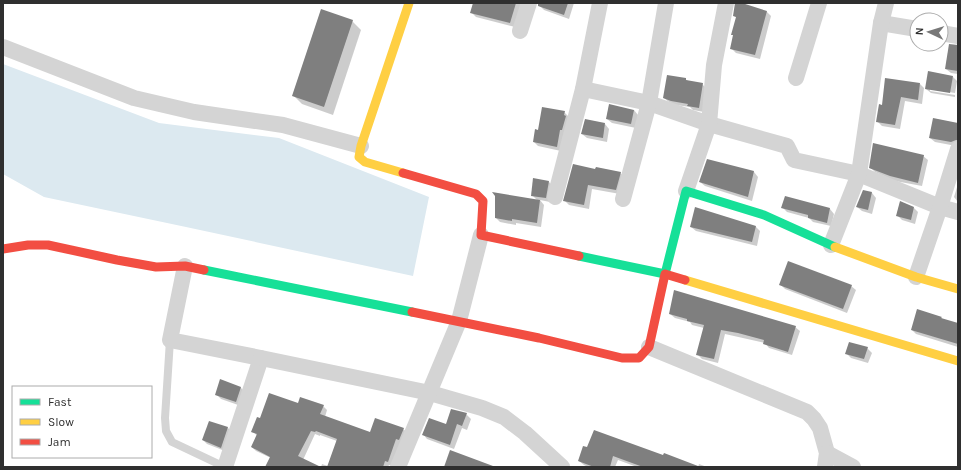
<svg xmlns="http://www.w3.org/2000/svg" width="961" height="470" font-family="Karla,sans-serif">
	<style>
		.water { fill: #dce9f0 }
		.shadow { fill: #0003 }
		.building { fill: #7f7f7f }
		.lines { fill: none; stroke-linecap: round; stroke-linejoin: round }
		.lane { stroke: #d4d4d4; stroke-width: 8 }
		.street { stroke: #d4d4d4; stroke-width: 16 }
		.fast { stroke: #16e098; stroke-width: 9 }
		.slow { stroke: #ffcf43; stroke-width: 9 }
		.jam { stroke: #f24e42; stroke-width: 9 }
	</style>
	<rect width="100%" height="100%" fill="#fff"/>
	<path class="water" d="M3,64L159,123L279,138L429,197L413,276L186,227L44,197L3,174Z"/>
	<g class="shadow">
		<path d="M474,3H519L521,4L515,27L476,17L472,13Z"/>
		<path d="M539,3H574L569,19L544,10L539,5Z"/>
		<path d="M736,3L767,12L771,16L760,59L736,53L731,48L737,18L734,15Z"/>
		<path d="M352,21L361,30L333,115L302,104L293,95Z"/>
		<path d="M958,46V74L951,73L946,69Z"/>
		<path d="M953,77L957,81L955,93L930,89V91L955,95V97L931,93L926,89Z"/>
		<path d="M685,79L688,81L702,84L707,89L704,112L693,110L690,107L676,105L669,102L664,98Z"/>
		<path d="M920,84L924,88L922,104L905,101L900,129L882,126L877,121L882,106Z"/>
		<path d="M634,110L638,115L636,128L612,123L607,119Z"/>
		<path d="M564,112L569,117L561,151L538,146L534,142Z"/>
		<path d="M605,124L609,129L607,142L587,138L582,134Z"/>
		<path d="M958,124V146H956L935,142L930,138Z"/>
		<path d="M923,156L928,160L922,186L895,181L875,172L871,168Z"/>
		<path d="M708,160L754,172L758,177L752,201L705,186L700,182Z"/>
		<path d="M596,170L620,173L625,177L620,194L592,189L589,209L569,205L565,201Z"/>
		<path d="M534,179L549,182L553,186L550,202L540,200L544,205L541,227L516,223V225L500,222L496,218L537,200L532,195Z"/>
		<path d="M958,184V202L954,197Z"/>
		<path d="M864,191L872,193L876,198L872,214L862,211L857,207Z"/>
		<path d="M783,208L830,209L834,214L831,226L813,222L809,218L787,212Z"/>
		<path d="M914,208L918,212L915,224L902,220L897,215Z"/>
		<path d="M691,227H756L760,231L757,246L696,231Z"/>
		<path d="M780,284L851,286L856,290L847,313L785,289Z"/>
		<path d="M917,311L941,318L944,320L958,324V347L916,334L912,330Z"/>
		<path d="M670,314L795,327L800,331L792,355L769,348L765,343L725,334L718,363L702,359L698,355L704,328L692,325L690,322L675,318Z"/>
		<path d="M867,348L872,353L868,363L851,358L847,354Z"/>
		<path d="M221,380L241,388L245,392L241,406L221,399L216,394Z"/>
		<path d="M298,405L323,406L327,410L325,417L371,433L403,429L408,433L392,466L389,465L388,467H321L322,464L328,466L337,441L320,435V436L315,434L303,460L319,467H268L271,458L256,451L252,447L257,436L253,431L261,419Z"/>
		<path d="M466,414L471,419L467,430L462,428L454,449L427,439L423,434L446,425Z"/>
		<path d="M228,428L231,431L225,451L207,444L203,440Z"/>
		<path d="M584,447L664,456V454L698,467L699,464L707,467H637L618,460L615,467H588L584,465L579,461Z"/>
	</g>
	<g class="building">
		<path d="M473,3H516L510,23L470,13Z"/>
		<path d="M538,3H568L564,15L538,6Z"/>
		<path d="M735,3H742L767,11L755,55L730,49L733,35H731L736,17L733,16Z"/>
		<path d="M321,9L353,20L324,107L292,96Z"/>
		<path d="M949,44L958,45V71L945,69Z"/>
		<path d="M928,71L953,76L950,93L925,89Z"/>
		<path d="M667,75L686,78V80L703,83L699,108L687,106L688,104L671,101L663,98Z"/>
		<path d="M885,78L920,83L918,100L901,97L895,125L876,122L879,104L882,105Z"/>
		<path d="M609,104L634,110L631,124L606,119Z"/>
		<path d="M542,107L565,111L564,115L566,116L562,130H560L557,147L533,142L535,129L538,130Z"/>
		<path d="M933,118L958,123V140H956L951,142L929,138Z"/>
		<path d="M585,119L605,123L603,138L581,134Z"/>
		<path d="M873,143L924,155L918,183L890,176L869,168Z"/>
		<path d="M707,159L754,171L748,197L699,182Z"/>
		<path d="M573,164L595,169L596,167L621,172L616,190L588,185L584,205L563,201Z"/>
		<path d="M533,178L549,181L546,198L531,196Z"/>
		<path d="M863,190L872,192L868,210L856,207Z"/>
		<path d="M492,192L540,200L537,223L512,219V221L495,218V196Z"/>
		<path d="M785,196L830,208L827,223L808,218V215L781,208Z"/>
		<path d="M900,201L914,207L911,220L896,216Z"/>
		<path d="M695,207L756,226L752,242L690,227Z"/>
		<path d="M788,261L852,285L843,309L779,285Z"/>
		<path d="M674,290L796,326L788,352L763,344L764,340L738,333L721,330L714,359L696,355L704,325L687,321V319L669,314Z"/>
		<path d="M917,309L942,317L941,318L958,323V344L911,330Z"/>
		<path d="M849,342L868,347L864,359L845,354Z"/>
		<path d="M220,379L241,387L236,402L215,395Z"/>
		<path d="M269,393L298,403L300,397L324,405L320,414L370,432L375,418L404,428L399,440L396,439L388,462L385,461L383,467H327L337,439L316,431L315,432L311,431L298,456L321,467H265L270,457L251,447L257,434L251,432L257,417L260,418Z"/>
		<path d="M451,409L467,413L462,426L457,424L450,445L422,435L429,418L446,424Z"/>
		<path d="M209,421L228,427L221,448L202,440Z"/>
		<path d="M594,430L663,455L664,453L698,466V467H643L613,456L610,467H594L578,461L583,446L587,447Z"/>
		<path d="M450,450L493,466V467H444Z"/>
	</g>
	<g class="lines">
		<path class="lane" d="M170,340L165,418L166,431L172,442L225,467"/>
		<g class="street">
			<path d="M881,23L917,29"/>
			<path d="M520,31L529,3"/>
			<path d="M941,33L958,36"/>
			<path d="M3,47L134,98L194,112L283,125L361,146"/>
			<path d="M796,78L819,3"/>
			<path d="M583,89L649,103L709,124L787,146L794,160L859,174L940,207L958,212"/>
			<path d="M686,191L709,124L714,65L726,3"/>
			<path d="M555,197L583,89L600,3"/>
			<path d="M623,199L649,103L666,3"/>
			<path d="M831,245L859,174L881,23L886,3"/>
			<path d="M185,266L170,340L261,358L225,467"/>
			<path d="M916,277L940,207L958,149"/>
			<path d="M649,347L807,412L814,419L820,428L827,453L825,467"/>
			<path d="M261,358L430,393L482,408L504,417L525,433L562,467"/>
			<path d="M827,453L853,467"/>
			<path d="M398,467L459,321L481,235"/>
		</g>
		<g class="fast">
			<path d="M579,256L665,274L686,191L764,215L835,247"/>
			<path d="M204,270L412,312"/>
		</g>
		<g class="slow">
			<path d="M403,173L365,162L359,157L361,146L409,3"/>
			<path d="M835,247L916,277L958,289"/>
			<path d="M685,280L958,361"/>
		</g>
		<g class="jam">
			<path d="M403,173L476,194L483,201L481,235L579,256"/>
			<path d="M3,249L28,245H48L117,260L156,267L185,266L204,270"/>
			<path d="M412,312L539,338L622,358H639L649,347L665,274L685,280"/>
		</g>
	</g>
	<rect width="961" height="470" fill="none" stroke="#2f2f2f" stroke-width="8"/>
	<rect x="12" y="386" width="140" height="72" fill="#ffffff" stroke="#acacac"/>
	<rect x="20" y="399" width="20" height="6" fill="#16e098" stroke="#acacac"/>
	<text x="48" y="406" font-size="12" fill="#2f2f2f">Fast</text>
	<rect x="20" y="419" width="20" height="6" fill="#ffcf43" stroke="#acacac"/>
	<text x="48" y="426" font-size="12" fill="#2f2f2f">Slow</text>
	<rect x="20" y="439" width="20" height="6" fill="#f24e42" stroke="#acacac"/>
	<text x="48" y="446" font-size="12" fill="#2f2f2f">Jam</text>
	<g transform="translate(929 32) rotate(274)"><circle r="19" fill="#ffffff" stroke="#acacac"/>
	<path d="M0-3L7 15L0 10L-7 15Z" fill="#787878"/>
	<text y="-6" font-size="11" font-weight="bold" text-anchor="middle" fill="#2f2f2f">N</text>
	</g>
</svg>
